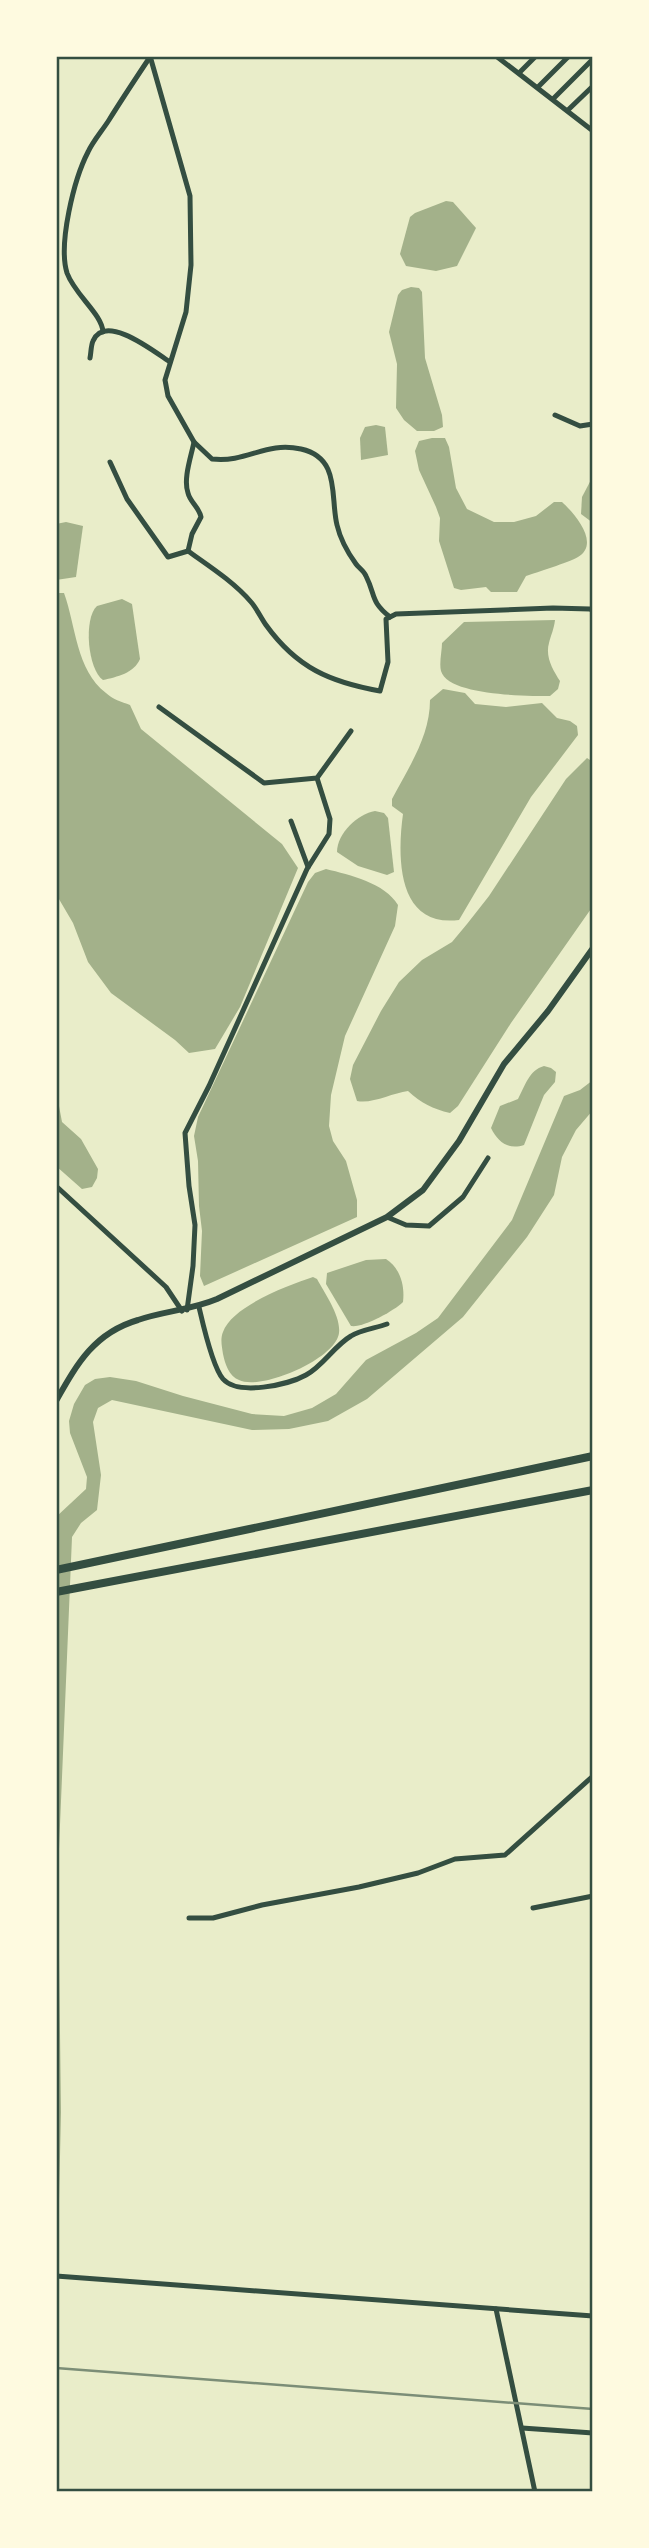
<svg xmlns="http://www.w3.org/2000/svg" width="649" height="2548" font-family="'Fira Sans Condensed',sans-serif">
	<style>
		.water { fill: #a3b18a }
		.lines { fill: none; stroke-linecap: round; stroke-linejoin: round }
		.minor { stroke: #344e41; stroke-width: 5 }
		.tertiary { stroke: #344e41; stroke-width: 6 }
		.primary { stroke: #344e41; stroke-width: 8 }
		.rail { stroke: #7c8e77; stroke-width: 2.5 }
		.neatline { fill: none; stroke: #344e41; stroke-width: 2.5 }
	</style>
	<rect width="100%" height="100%" fill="#e9edc9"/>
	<g class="water">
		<path d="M446,201L453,202L476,228L457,266L436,271L406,266L400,254L410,217L415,213Z"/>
		<path d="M411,287L419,288L422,292L425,358L442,415L443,427L434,431H417L404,420L396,408L397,364L389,332L398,295L402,290Z"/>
		<path d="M376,425L385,427L388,455L361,460L360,438L365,427Z"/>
		<path d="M432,438H445L449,447L456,488L467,509L494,522H514L536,516L554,502H562C574,513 601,543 578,557C567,563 538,572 526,576L517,592H491L486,587L461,590L454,588L439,541L440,518L436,507L419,470L415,451L419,441Z"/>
		<path d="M593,476V523L581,514L582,497Z"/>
		<path d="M66,522L83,526L76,577L56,580V524Z"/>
		<path d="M56,593H64C76,626 76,670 106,693C112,699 122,702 130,705L141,729L282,844L298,868L240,1007L215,1049L189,1053L175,1040L111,993L88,962L73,923L56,894Z"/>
		<path d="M122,599L132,604L140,659C134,673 117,677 103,680C88,670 83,619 97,606Z"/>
		<path d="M555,620C554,629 551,635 549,643C545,657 553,670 560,681L558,689L550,696C529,696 448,696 441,671C439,663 442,651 442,643L464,622Z"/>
		<path d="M443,689L465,693L475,704L506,707L542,703L557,718L570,721L577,726L578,735L531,797L459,920C397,928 397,857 403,814L392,806V799C409,767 430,736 430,700Z"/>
		<path d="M587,758L593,762V906L511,1023L458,1106L450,1113C433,1109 421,1103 408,1091C392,1093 373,1104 357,1101L350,1079L353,1065L381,1011L399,982L422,960L452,942L467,924L489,896L566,779Z"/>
		<path d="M375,811L384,813L388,818L394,872L387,875L358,866L337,852C337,833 358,814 375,811Z"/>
		<path d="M326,869C350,875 385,883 398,905L395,926L345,1036L331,1095L329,1126L333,1141L346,1161L357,1200V1217L204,1286L200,1276L202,1231L199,1206L198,1161L194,1136L198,1117L308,882L315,873Z"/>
		<path d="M544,1066L551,1068L556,1072L555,1082L544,1095L524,1145C508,1150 498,1142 491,1128L500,1106L518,1099C525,1086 529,1070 544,1066Z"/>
		<path d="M593,1080V1110L576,1130L562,1157L554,1195L527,1237L463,1317L367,1399L328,1421L289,1429L252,1430L112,1400L98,1408L93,1422L101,1475L97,1510L81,1523L72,1537L58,1873L61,2112L56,2335V1517L86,1489L87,1477L70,1433L69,1421L74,1404L85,1385L95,1379L110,1377L136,1381L183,1396L252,1414L284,1416L312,1408L336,1394L366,1360L416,1333L438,1318L512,1220L564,1096L580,1090Z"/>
		<path d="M56,1090L62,1122L81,1139L98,1169L97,1178L92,1187L82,1189L56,1166Z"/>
		<path d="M386,1259C400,1268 405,1285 403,1302C394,1311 363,1328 351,1326L326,1284L327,1273L366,1260Z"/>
		<path d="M313,1277L317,1279C325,1294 341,1316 339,1333C336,1359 261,1391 239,1380C229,1376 225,1364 223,1354C222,1347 220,1339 223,1332C232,1306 289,1285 313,1277Z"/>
	</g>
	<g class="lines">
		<g class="minor">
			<path d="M150,56L190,196L191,265L186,312L165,380L168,396L194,442L212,459C248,463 265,441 301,449C341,458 330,497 337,525C340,538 348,553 356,564C359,568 364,571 366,576C376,596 370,601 390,617"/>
			<path d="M496,56L593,131"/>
			<path d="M519,73L536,56"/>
			<path d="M538,87L569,56"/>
			<path d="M553,99L593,59"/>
			<path d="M568,110L593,86"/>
			<path d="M103,332C102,314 75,295 67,273C58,244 74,179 88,152C93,141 102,131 109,120C122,99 136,78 150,57"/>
			<path d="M90,358C91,353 91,345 93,341C105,312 156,353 170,362"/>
			<path d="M555,415L580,426L593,424"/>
			<path d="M110,462L127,499L168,557L188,551L192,534L201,517C199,507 190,502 188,493C183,479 191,457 194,442"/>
			<path d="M188,551C209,566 234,582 251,602C257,609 261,618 266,625C297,668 330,682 380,691L388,662L386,619L396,614L553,608L590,609L593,611"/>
			<path d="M159,707L264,783L317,778L351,731"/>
			<path d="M291,821L308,867"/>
			<path d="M56,1186L166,1287L182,1311"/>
			<path d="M387,1217L406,1225L429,1226L463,1197L488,1158"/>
			<path d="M199,1307C203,1324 212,1366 223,1379C238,1396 288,1385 306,1375C323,1366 334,1346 351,1336C360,1330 376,1328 387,1324"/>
			<path d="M187,1310L193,1266L195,1225L189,1186L185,1133L209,1086L307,869L329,834L330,819L317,778"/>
			<path d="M533,1908L593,1896"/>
			<path d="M189,1918H213L262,1905L359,1887L418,1873L455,1859L505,1855L593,1776"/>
			<path d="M56,2276L593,2316"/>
			<path d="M496,2309L535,2492"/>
			<path d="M522,2428L593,2433"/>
		</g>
		<path class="tertiary" d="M56,1401C77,1364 94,1333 138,1320C164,1311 191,1310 217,1299L387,1217L423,1190L459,1141L504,1064L548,1011L593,948"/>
		<g class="primary">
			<path d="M56,1570L593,1456"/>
			<path d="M56,1592L593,1490"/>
		</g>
		<path class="rail" d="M56,2368L593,2409"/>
	</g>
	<rect width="649" height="2548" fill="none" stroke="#fefae0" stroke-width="116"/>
	<rect x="58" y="58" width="533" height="2432" class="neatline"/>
</svg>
